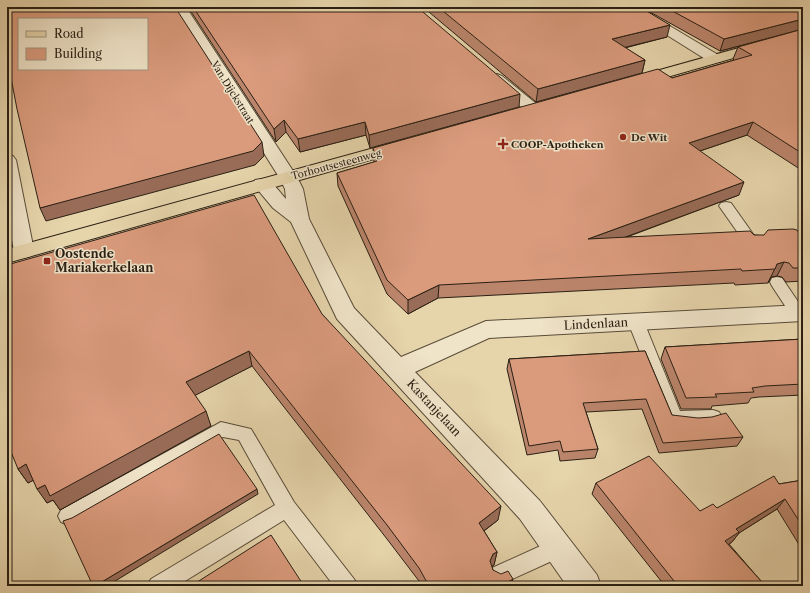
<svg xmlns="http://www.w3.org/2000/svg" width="810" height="593" font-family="'Libre Caslon Text',serif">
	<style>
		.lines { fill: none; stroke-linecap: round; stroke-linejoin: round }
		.service-casing { stroke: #594c39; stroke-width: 2 }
		.minor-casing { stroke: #594c39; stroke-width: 2 }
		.primary-casing { stroke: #2a1f13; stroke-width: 2 }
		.service { fill: #efe3c8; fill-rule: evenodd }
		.minor { fill: #efe3c8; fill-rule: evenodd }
		.primary { fill: #e6d4ab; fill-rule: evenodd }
		.wall { fill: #bb856c; stroke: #2a1f13 }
		.shaded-wall { fill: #996c58; stroke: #2a1f13 }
		.building { fill: #da9b7d; stroke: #2a1f13; fill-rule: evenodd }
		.poi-dot { fill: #8f2418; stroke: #efe3c8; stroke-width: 1.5 }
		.labels { text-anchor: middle; stroke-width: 3; stroke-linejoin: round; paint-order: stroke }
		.far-street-label { font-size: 10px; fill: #2a1f13; stroke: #efe3c8 }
		.far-poi-label { font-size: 10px; font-weight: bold; fill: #2a1f13; stroke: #efe3c8; text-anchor: start }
		.poi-label { font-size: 12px; font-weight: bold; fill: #2a1f13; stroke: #efe3c8; text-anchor: start }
		.street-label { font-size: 12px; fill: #2a1f13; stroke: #efe3c8 }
	</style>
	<rect width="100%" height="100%" fill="#e6d4ab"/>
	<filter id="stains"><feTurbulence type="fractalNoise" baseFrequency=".005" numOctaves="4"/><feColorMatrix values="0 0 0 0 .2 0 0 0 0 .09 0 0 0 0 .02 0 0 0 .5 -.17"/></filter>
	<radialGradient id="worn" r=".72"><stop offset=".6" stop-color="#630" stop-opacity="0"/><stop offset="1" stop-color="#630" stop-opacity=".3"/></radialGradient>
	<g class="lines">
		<defs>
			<g id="service">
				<path d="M726,202L731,203L758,241L760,244L758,247H748L719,206L721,203Z"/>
				<path d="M777,277L782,278L803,309V318L798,320L793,318L772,286L770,282L772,278Z"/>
				<path d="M636,316L641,318L644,322L680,411L713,410L719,412L722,417L719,422C706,427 681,428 668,423L628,322L631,318Z"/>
				<path d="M221,422L251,429L294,502L354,579L358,586H334L284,520L177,586H147L151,579L275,505L239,440L223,437L75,522L68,525L61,522L58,516L61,510Z"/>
				<path d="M558,538L565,541L568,548L565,555L499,585L492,582L489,575L492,568Z"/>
			</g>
			<g id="minor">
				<path d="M172,7H186L297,177L303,189L309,219L354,308L401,357L486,321L803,305V321L489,338L415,372L540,501L597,575L601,586H567L520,519L337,319L291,222L273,208L253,184L255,180C270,176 277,189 286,199L285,189L279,177Z"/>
				<path d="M622,7H638L720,56L722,59L720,62H710Z"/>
				<path d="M497,74L502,76L539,106L541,109L539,112L533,114L527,112L492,82L489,79L492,76Z"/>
				<path d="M7,155L13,156L16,160L34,251L31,256L24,258L17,256L14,251L7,212Z"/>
			</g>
			<g id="primary">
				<path d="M803,30V38L636,86L631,84L628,81L631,78Z"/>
				<path d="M403,140L409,141L412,145L409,149L7,263V249Z"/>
			</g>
		</defs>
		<use href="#service" class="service-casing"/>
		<use href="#minor" class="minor-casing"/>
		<use href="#primary" class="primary-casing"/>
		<use href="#service" class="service"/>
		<use href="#minor" class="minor"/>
		<use href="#primary" class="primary"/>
	</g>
	<g class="wall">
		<path d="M188,7H417L519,107L370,148L366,135L300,152L286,132L276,142Z"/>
		<path d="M423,7H640L667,37L625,48L645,60L642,73L536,102Z"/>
		<path d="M641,7H803V171L747,135L700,151L739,195L627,237L754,235L803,239V281L786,282L782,277L777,276L771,277L768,283L735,285L734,283L438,298L408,314L387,294L338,186L337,173L374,162L373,148L672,78L734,60L733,59L738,47L797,31L720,51Z"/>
		<path d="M322,314L498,520L484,531L497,552L494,565L492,567L493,570L511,586H421L419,581L387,539L252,366L195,395L211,426L60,510L53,500L47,503L33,480L28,483L18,469Z"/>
		<path d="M803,339V395L759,397L751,398L748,403L712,406L711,409H681L661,359L665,347Z"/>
		<path d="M645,351L672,415L743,437L737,446L659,453L642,409L586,412L598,449L595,458L560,461L558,450L527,455L507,369L509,359Z"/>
		<path d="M803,480V551L777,509L739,533L732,542L729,544L761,581L757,586H665L592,494L596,483L700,511L717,508L779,484Z"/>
	</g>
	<g class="shaded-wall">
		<path d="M801,7H803V17L794,9Z"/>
		<path d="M803,19V29L720,51L724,39Z"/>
		<path d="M670,25L667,37L610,51L612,39Z"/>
		<path d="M645,60L642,73L536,102L538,89Z"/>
		<path d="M520,94L519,107L370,148L369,135Z"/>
		<path d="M284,120L286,132L276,142L274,129Z"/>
		<path d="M365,122L366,135L300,152L298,139Z"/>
		<path d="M753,122L747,135L685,156L689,143Z"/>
		<path d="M262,142L264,156L255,165L46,221L40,208Z"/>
		<path d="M744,182L739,195L585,252L588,239Z"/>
		<path d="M784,262L777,276L771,277L768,283L777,264Z"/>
		<path d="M439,285L438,298L408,314V300Z"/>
		<path d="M249,351L252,366L192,397L186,382Z"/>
		<path d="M206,411L211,426L60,510L53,500L47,503L37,489L45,485Z"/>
		<path d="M26,464L36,479L28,483L18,469Z"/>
		<path d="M257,489L258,494L107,586H95Z"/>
		<path d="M785,499L777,509L739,533L732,542L719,551L725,541L736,529Z"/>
		<path d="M501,506L498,520L477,536L479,523Z"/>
		<path d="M497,552L494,565L491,567L490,561L493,554Z"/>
		<path d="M513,579L511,586H501Z"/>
		<path d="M761,581L757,586H753Z"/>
	</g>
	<g class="building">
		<path d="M7,7H175L262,142L253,151L40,208L17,109L7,57ZM19,19H147V69H19Z"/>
		<path d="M193,7H417L520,94L369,135L365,122L298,139L284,120L274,129Z"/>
		<path d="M438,7H640L670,25L612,39L645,60L538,89Z"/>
		<path d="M665,7H801L794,9L803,14V19L724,39Z"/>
		<path d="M803,29V154L753,122L689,143L744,182L588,239L750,231L754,235H764L768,230L793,229L797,230L803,239V268H793L789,263L784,262L777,264L775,269L742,271L741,269L439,285L408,300L387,280L337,173L377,161L373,148L658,69L672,78L752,55L738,47Z"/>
		<path d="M254,195L322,314L501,506L479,523L497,552L493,554L490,561L493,570L501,574L508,571L513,579L501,586H429L419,568L387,525L249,351L186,382L206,411L50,496L45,485L37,489L26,464L18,469L7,442V265Z"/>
		<path d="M803,339V384L765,386L752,388L754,392L715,394L717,397L686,398L665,347Z"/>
		<path d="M645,351L672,415L698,418L712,417L726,413L743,437L663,443L646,399L583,403L598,449L563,452L560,441L529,446L509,359Z"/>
		<path d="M219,434L257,489L95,586H93L63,521L72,518Z"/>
		<path d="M649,456L700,511L713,504L717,508L774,476L779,484L803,480V527L785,499L736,529L739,532L725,541L761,581L753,586H678L596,483Z"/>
		<path d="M271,535L304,586H191Z"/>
	</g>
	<g class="poi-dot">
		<circle cx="623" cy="137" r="4"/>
		<path d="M501 138h4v4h4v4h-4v4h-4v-4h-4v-4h4z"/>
		<rect x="43" y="257" width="8" height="8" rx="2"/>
	</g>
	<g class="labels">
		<g class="far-street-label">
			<text transform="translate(233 92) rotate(58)" y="4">Van Dijckstraat</text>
			<text transform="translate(336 164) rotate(-15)" y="4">Torhoutsesteenweg</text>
		</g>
		<g class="far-poi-label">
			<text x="631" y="141">De Wit</text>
			<text x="511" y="148">COOP-Apotheken</text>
		</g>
		<g class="poi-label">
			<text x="55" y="258">Oostende<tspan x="55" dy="14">Mariakerkelaan</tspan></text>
		</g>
		<g class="street-label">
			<text transform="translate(596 324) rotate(-3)" y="4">Lindenlaan</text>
			<text transform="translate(434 408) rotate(47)" y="4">Kastanjelaan</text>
		</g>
	</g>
	<rect width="810" height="593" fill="none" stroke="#e6d4ab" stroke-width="24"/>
	<rect x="8" y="8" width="794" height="577" fill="none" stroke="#2a1f13" stroke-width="2"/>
	<rect x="12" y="12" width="786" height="569" fill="none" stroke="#2a1f13"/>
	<rect x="18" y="18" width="130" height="52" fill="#efe3c8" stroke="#a09580"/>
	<rect x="26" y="31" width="20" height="6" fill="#e6d4ab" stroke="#a09580"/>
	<text x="54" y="38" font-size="12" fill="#2a1f13">Road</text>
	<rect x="26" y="48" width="20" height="12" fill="#da9b7d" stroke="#a09580"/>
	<text x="54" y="58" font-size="12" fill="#2a1f13">Building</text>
	<rect width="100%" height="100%" filter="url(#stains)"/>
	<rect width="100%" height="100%" fill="url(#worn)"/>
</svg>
